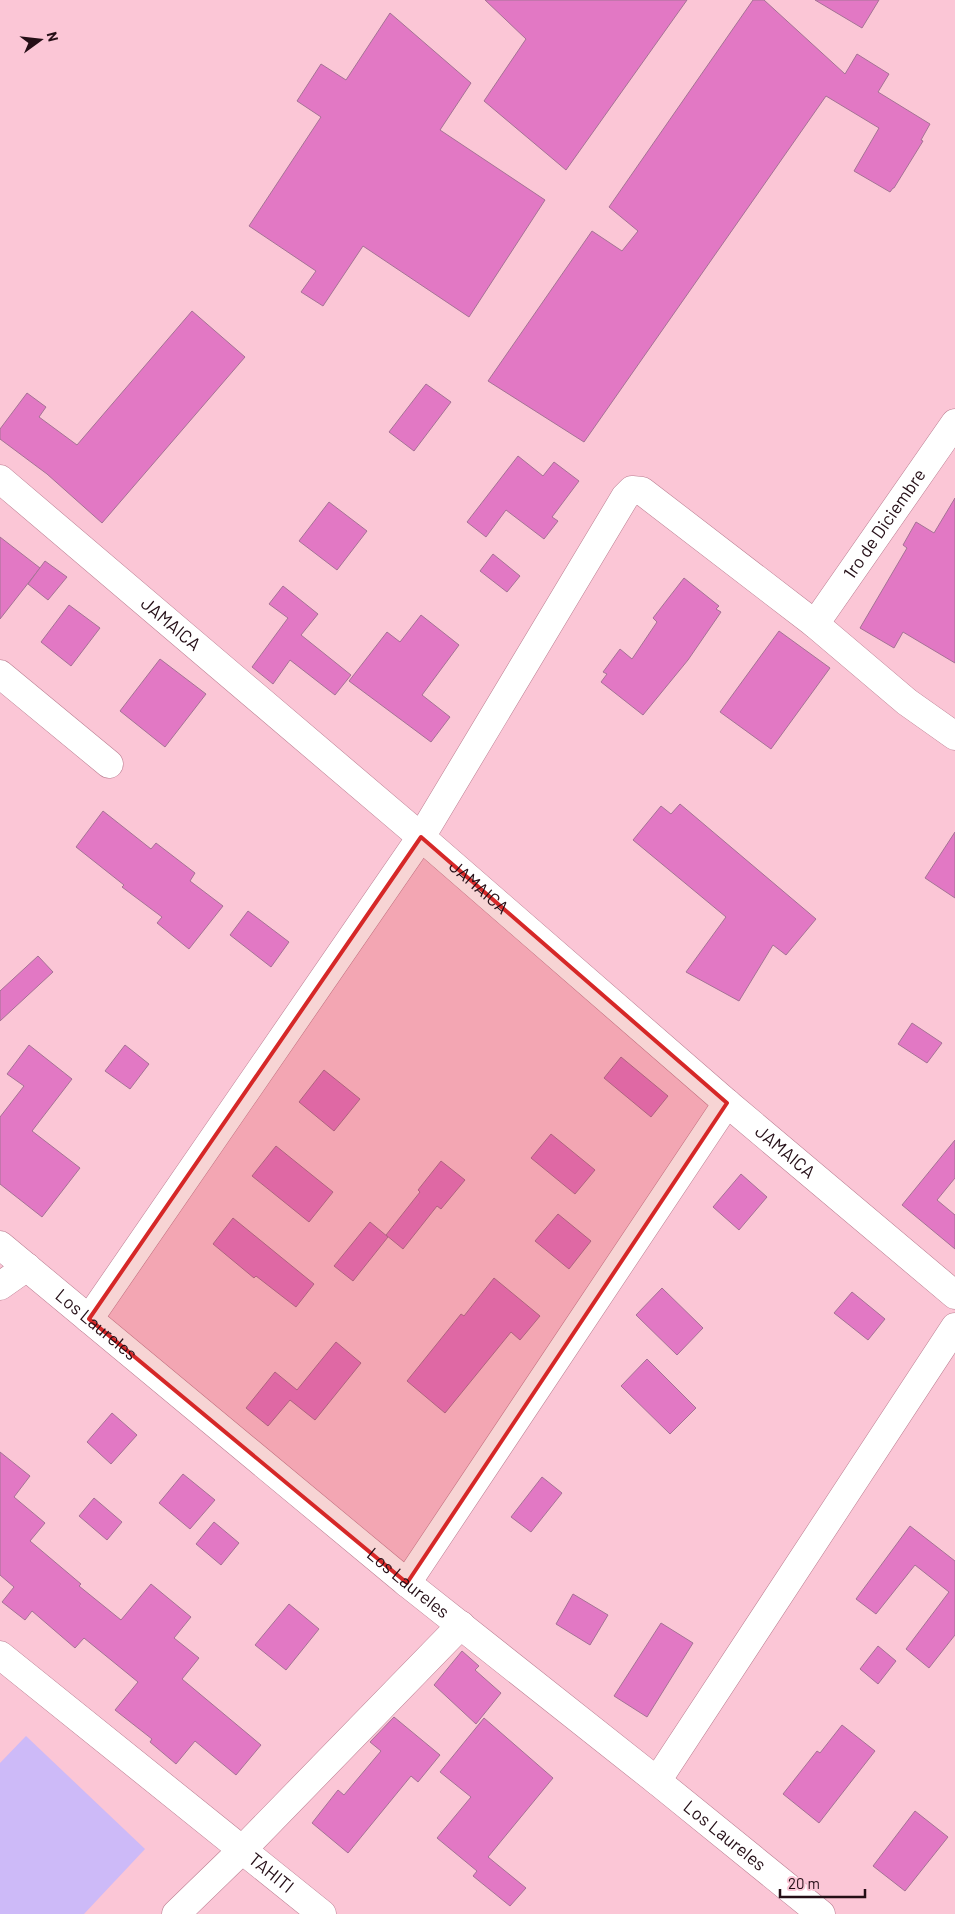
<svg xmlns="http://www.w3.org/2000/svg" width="955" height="1914" font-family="Barlow,sans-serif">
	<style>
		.green { fill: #cdbaf8 }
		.building { fill: #e278c4; stroke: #a57295 }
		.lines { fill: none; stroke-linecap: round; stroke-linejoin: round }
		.minor-casing { stroke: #ba7e91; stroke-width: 29 }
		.tertiary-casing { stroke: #ba7e91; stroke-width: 29 }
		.minor { stroke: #fff; stroke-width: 28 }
		.tertiary { stroke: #fff; stroke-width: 28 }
		.marked { fill: #d62828; fill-opacity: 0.2; stroke: #d62828; stroke-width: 4; stroke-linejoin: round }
		.labels { text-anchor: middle; stroke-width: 4; stroke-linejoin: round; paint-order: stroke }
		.street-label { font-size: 18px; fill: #240e16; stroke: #fbc6d6 }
	</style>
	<rect width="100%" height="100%" fill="#fbc6d6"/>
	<path class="green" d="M26,1736L145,1849L84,1914H0V1763Z"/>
	<g class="building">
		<path d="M485,0H687L566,170L484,101L526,39Z"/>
		<path d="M753,0H764L845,74L857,54L889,74L878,92L930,124L921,140L923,141L894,188H893L890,192L854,171L879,128L826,96L584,442L488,381L592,231L622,251L638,231L609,207Z"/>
		<path d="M815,0H879L862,28Z"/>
		<path d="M390,13L471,83L440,130L545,200L469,317L363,246L323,306L301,292L316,271L249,226L321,117L297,101L321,64L346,80Z"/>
		<path d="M192,311L245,357L102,523L47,474L0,439V429L27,393L46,407L39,417L77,445Z"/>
		<path d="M426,384L451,402L414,451L389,432Z"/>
		<path d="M518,456L543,476L554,462L579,481L552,517L558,521L544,539L506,510L486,537L467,522Z"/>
		<path d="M955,498V663L903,632L894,648L860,628L907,548L903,545L916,522L934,533Z"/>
		<path d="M329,502L367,531L337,570L299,541Z"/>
		<path d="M0,537L40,568L0,619Z"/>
		<path d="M493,554L520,576L507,592L480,571Z"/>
		<path d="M45,561L67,577L48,600L28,584Z"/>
		<path d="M684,578L719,606L716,609L721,612L688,660L643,715L601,682L607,674L603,672L620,649L632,659L657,622L653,618Z"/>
		<path d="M283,586L318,614L301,635L351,675L335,695L290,660L273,684L252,667L288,618L269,604Z"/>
		<path d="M69,605L100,628L71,666L41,642Z"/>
		<path d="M421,615L459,645L422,695L450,717L431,742L349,681L387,632L400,642Z"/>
		<path d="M779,631L830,668L771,749L720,712Z"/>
		<path d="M160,659L206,694L165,747L120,711Z"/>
		<path d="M680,804L816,919L786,955L773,945L739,1001L686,972L726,917L633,840L661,806L671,814Z"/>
		<path d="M103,811L151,849L156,843L195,873L190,881L223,906L189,949L157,923L162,917L122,887L124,885L76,847Z"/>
		<path d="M955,832V898L925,878Z"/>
		<path d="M248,911L289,942L271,967L230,935Z"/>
		<path d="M38,956L53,972L0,1021V991Z"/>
		<path d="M912,1023L942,1043L927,1063L898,1044Z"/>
		<path d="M29,1045L72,1079L32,1131L80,1168L42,1217L0,1184V1117L24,1086L7,1074Z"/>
		<path d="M125,1045L149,1064L130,1089L105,1071Z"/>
		<path d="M621,1057L668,1096L651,1117L604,1078Z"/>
		<path d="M324,1070L360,1099L334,1131L299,1102Z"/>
		<path d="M551,1134L595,1170L575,1194L531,1158Z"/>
		<path d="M955,1140V1178L937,1200L955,1215V1249L902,1205Z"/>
		<path d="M276,1146L333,1192L309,1222L252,1176Z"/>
		<path d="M441,1161L465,1180L441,1209L437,1206L403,1249L386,1235L420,1192L418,1190Z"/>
		<path d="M741,1174L767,1197L739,1230L713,1207Z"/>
		<path d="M558,1214L591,1241L569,1269L535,1241Z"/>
		<path d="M233,1218L314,1284L296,1307L256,1276L254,1278L213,1244Z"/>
		<path d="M370,1222L388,1237L353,1281L334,1266Z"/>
		<path d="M494,1278L540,1316L520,1340L511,1332L445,1413L407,1381L461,1314L464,1316Z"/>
		<path d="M662,1288L703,1328L677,1355L636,1315Z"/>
		<path d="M852,1292L885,1319L868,1340L834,1313Z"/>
		<path d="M336,1342L361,1363L315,1420L290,1400L268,1426L246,1408L275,1372L297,1390Z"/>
		<path d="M647,1359L696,1408L670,1434L621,1386Z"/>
		<path d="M112,1413L137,1435L111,1464L87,1442Z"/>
		<path d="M0,1452L30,1476L14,1497L45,1523L30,1541L81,1584L79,1586L121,1620L151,1584L191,1617L174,1638L199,1658L182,1679L261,1745L236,1775L195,1741L176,1764L150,1742L152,1739L115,1710L138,1682L84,1638L75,1648L32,1611L25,1620L2,1602L14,1587L0,1575Z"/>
		<path d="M183,1474L215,1500L190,1529L159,1503Z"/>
		<path d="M542,1477L562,1493L531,1532L511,1517Z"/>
		<path d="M94,1498L122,1522L107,1540L79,1516Z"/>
		<path d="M214,1522L239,1543L221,1565L196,1544Z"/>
		<path d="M910,1526L955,1561V1635L929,1668L906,1649L949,1592L915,1565L876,1614L856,1599Z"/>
		<path d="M573,1594L608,1615L590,1645L556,1624Z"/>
		<path d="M289,1604L319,1629L286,1670L255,1645Z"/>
		<path d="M661,1623L693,1643L647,1717L614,1696Z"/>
		<path d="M878,1646L896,1661L878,1684L860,1669Z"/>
		<path d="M462,1651L479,1666L475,1670L501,1693L476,1724L434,1685Z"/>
		<path d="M394,1717L440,1755L418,1782L411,1776L348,1853L312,1823L338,1790L344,1795L381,1751L370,1742Z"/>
		<path d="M484,1718L553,1778L488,1857L526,1888L510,1906L473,1876L477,1871L437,1838L471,1797L440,1772Z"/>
		<path d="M842,1725L875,1751L819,1823L783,1794L817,1751L820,1753Z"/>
		<path d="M915,1811L948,1837L905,1891L873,1866Z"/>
	</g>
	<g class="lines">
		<defs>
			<g id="minor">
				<path id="s1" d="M0,479L421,837L727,1103L955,1295"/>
				<path id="s2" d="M815,624L955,423"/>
				<path d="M0,674L109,764"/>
				<path d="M0,1286L27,1267"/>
				<path d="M89,1319L421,837L625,497L632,490L642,491L815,624L907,702L955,736"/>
				<path d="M407,1583L727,1103"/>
				<path id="s3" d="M0,1655L322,1914"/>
				<path d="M657,1781L955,1327"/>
				<path d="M176,1914L243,1849L461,1625"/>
			</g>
			<g id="tertiary">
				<path id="s4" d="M0,1245L407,1583L657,1781L821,1914"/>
			</g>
		</defs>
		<use href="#minor" class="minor-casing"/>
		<use href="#tertiary" class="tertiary-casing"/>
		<use href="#minor" class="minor"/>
		<use href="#tertiary" class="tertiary"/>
	</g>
	<path class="marked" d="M421,837L727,1103L407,1583L89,1319Z"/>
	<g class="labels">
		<g class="street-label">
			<text dy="6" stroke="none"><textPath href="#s2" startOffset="122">1ro de Diciembre</textPath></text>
			<text dy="6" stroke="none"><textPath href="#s1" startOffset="224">JAMAICA</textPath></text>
			<text dy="6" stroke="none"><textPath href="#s1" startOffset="629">JAMAICA</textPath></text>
			<text dy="6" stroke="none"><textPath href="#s1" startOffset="1034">JAMAICA</textPath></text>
			<text dy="6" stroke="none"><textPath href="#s4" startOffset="125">Los Laureles</textPath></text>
			<text dy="6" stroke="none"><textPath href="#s4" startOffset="530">Los Laureles</textPath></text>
			<text dy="6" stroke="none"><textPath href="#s4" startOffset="935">Los Laureles</textPath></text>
			<text dy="6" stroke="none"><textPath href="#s3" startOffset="348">TAHITI</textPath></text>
		</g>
	</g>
	<g transform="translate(40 40) rotate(75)" stroke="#fbc6d6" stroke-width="4" paint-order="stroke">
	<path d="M0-4L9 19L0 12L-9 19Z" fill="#240e16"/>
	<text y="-8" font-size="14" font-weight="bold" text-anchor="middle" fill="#240e16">N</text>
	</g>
	<path d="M780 1889v8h85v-8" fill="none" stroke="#240e16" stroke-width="2.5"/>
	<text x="788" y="1889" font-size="15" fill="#240e16" stroke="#fbc6d6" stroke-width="4" paint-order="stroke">20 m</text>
</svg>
